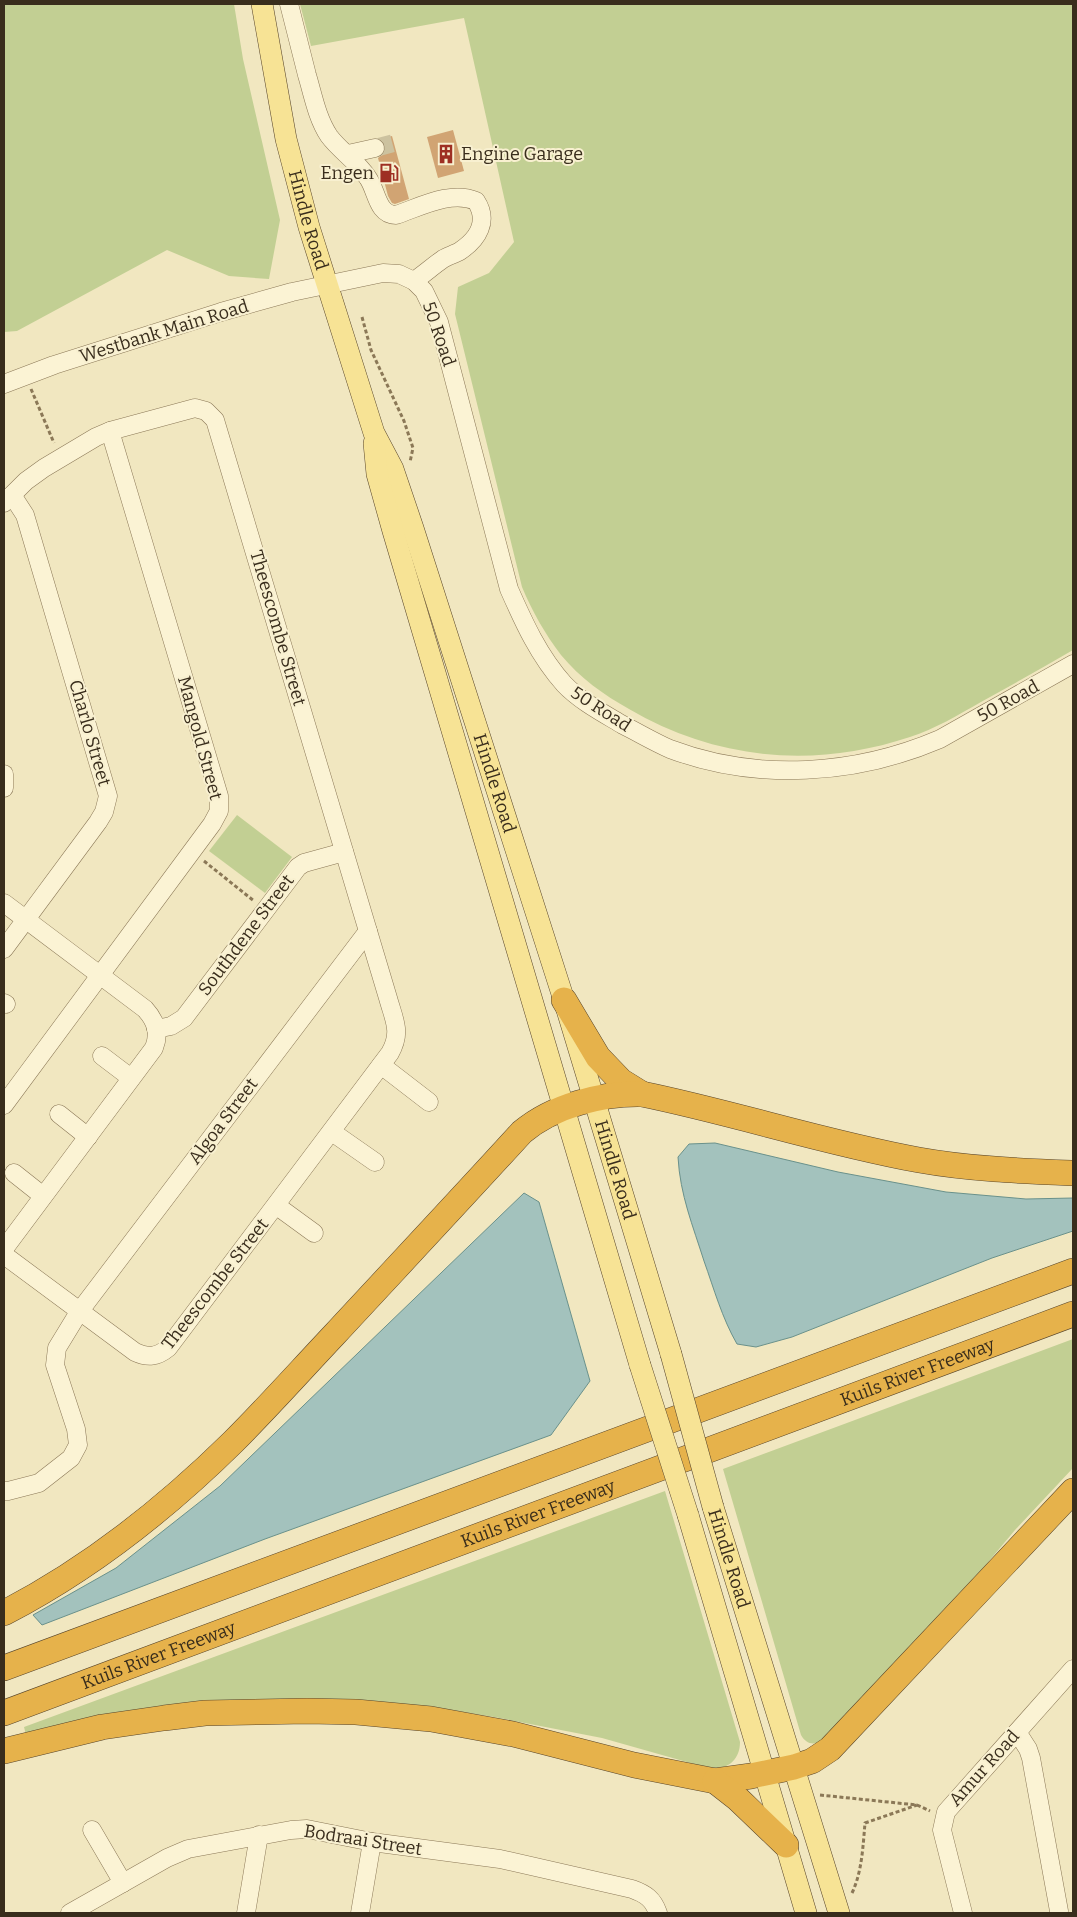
<svg xmlns="http://www.w3.org/2000/svg" width="1077" height="1917" font-family="Bitter,serif">
	<style>
		.green { fill: #c2cf93 }
		.water { fill: #a3c2bd; stroke: #6a918b }
		.building { fill: #d1a473 }
		.lines { fill: none; stroke-linecap: round; stroke-linejoin: round }
		.minor-tunnel { stroke: #ccc29f; stroke-width: 18; stroke-dasharray: 18 9; stroke-linecap: butt }
		.minor-casing { stroke: #8b7857; stroke-width: 19 }
		.major-casing { stroke: #58452b; stroke-width: 22 }
		.highway-casing { stroke: #58452b; stroke-width: 26 }
		.path { stroke: #8b7857; stroke-width: 3; stroke-dasharray: 4 2.5; stroke-linecap: butt }
		.minor { stroke: #fbf3d4; stroke-width: 18 }
		.major { stroke: #f7e395; stroke-width: 21 }
		.highway { stroke: #e6b24b; stroke-width: 25 }
		.major-bridge-casing { stroke: #58452b; stroke-width: 22; stroke-linecap: butt }
		.major-bridge { stroke: #f7e395; stroke-width: 21 }
		.labels { text-anchor: middle; stroke-width: 4; stroke-linejoin: round; paint-order: stroke }
		.poi-label { font-size: 18px; fill: #392d1c; stroke: #f8f0d0; text-anchor: start }
		.street-label { font-size: 18px; fill: #392d1c; stroke: #f8f0d0 }
	</style>
	<rect width="100%" height="100%" fill="#f1e7c0"/>
	<g class="green">
		<path d="M4,4H234L243,59L280,220L269,279L229,276L167,250L17,331L4,332Z"/>
		<path d="M300,4H1073V650C1042,668 1012,685 981,702C958,715 935,729 910,737C814,769 716,760 629,709C604,695 580,678 561,655C545,634 532,611 522,587L455,314L458,287L489,273L514,242L464,18L311,46Z"/>
		<path d="M237,815L292,857L265,893L209,851Z"/>
		<path d="M1073,1339V1468L1015,1530L984,1567L822,1740C814,1746 806,1744 801,1735L723,1469Z"/>
		<path d="M665,1491L740,1742C740,1761 726,1771 708,1768L602,1738L494,1717L444,1709L294,1699L246,1700L199,1703L26,1735L24,1727Z"/>
	</g>
	<g class="water">
		<path d="M715,1143L838,1172L946,1192L1026,1199L1073,1198V1231L992,1258L792,1337L756,1347L737,1344C722,1318 714,1289 704,1261C693,1226 680,1195 678,1157L689,1144Z"/>
		<path d="M524,1193L539,1202L590,1381L551,1435L265,1539L42,1625L33,1615L116,1568L220,1486Z"/>
	</g>
	<g class="building">
		<path d="M453,130L464,171L438,178L427,137Z"/>
		<path d="M392,136L409,199L395,204L392,203L388,196L378,158L382,155L385,151V145L380,139Z"/>
	</g>
	<g class="lines">
		<path class="minor-tunnel" d="M375,148L394,143"/>
		<defs>
			<g id="minor">
				<path d="M289,4C295,27 301,51 307,75C313,95 317,118 329,136C340,151 357,161 368,178C377,191 377,215 396,215C420,207 451,190 476,201C489,221 478,239 460,251C455,254 448,256 443,259C433,266 424,274 414,281"/>
				<path d="M348,154L375,148"/>
				<path d="M4,384L54,365L221,312L292,292L383,273L399,274L414,281L424,291L439,322L509,589C524,623 539,656 564,684C580,701 603,713 623,725C639,733 654,742 670,749C757,782 856,775 940,739L1073,664"/>
				<path d="M4,503L26,481L44,468L96,437L110,431L195,408L206,411L215,420L388,998C394,1020 402,1032 390,1053L168,1348C157,1357 148,1358 135,1352L4,1255"/>
				<path d="M4,774V788"/>
				<path d="M4,903L145,1009C156,1021 160,1033 154,1048L4,1249"/>
				<path d="M4,949L98,822L104,812L108,796L25,515L12,495"/>
				<path d="M4,1003L6,1004"/>
				<path d="M156,1029L171,1026L184,1018L298,867L304,863L344,852"/>
				<path d="M102,1056L131,1078"/>
				<path d="M381,1065L429,1102"/>
				<path d="M4,1105L212,824L219,811V796L110,431"/>
				<path d="M59,1114L88,1137"/>
				<path d="M332,1132L375,1162"/>
				<path d="M14,1173L43,1196"/>
				<path d="M277,1206L314,1233"/>
				<path d="M4,1491H8L39,1483L71,1458L78,1445L76,1429L55,1365L57,1348L79,1312L368,931"/>
				<path d="M1017,1732L1028,1749L1031,1758L1059,1911"/>
				<path d="M92,1830L123,1883"/>
				<path d="M70,1913L167,1858L188,1849L291,1830L307,1829L372,1842L500,1859L632,1889C646,1894 653,1899 658,1913"/>
				<path d="M246,1913L259,1835"/>
				<path d="M360,1913L372,1842"/>
				<path d="M963,1913L942,1830L946,1812L1073,1669"/>
			</g>
			<g id="major">
				<path id="s1" d="M262,4L286,139L309,227L374,433L393,469L413,528L564,1000L671,1354"/>
				<path d="M374,443L377,474L393,531L640,1365"/>
				<path id="s2" d="M713,1507L839,1913"/>
				<path d="M688,1515L806,1913"/>
			</g>
			<g id="highway">
				<path d="M564,1000L598,1057L621,1081L642,1094"/>
				<path d="M4,1613C89,1569 165,1509 233,1442C268,1407 301,1370 334,1335C397,1267 460,1200 522,1132C553,1106 602,1093 642,1094C735,1113 825,1143 919,1160C969,1169 1022,1171 1073,1173"/>
				<path d="M4,1668L1073,1271"/>
				<path id="s3" d="M4,1713L1073,1314"/>
				<path d="M4,1751L102,1727L164,1718L205,1713L307,1711L356,1712L431,1719L513,1734L634,1765L715,1781L751,1776L794,1767L812,1761L830,1749L1073,1491"/>
				<path d="M715,1781L738,1799L786,1845"/>
			</g>
		</defs>
		<use href="#minor" class="minor-casing"/>
		<use href="#major" class="major-casing"/>
		<use href="#highway" class="highway-casing"/>
		<g class="path">
			<path d="M362,317L371,350L404,421L413,448L410,462"/>
			<path d="M31,389L54,443"/>
			<path d="M204,861L254,901"/>
			<path d="M820,1795L917,1805L930,1811"/>
			<path d="M852,1893C862,1872 863,1846 865,1823L917,1805"/>
		</g>
		<use href="#minor" class="minor"/>
		<use href="#major" class="major"/>
		<use href="#highway" class="highway"/>
		<defs>
			<g id="major-bridge">
				<path d="M671,1354L713,1507"/>
				<path d="M640,1365L688,1515"/>
			</g>
		</defs>
		<use href="#major-bridge" class="major-bridge-casing"/>
		<use href="#major-bridge" class="major-bridge"/>
	</g>
	<defs>
		<symbol id="building-bare" viewBox="-9 -9 18 18"><path d="M-4-6H4V6H1V3H-1V6H-4ZM-2.5-4.3h1.7v1.8h-1.7ZM.8-4.3h1.7v1.8H.8ZM-2.5-1h1.7V.8h-1.7ZM.8-1h1.7V.8H.8Z" fill="#9e2f23" stroke="#f8f0d0" stroke-width="2.5" paint-order="stroke"/></symbol>
		<symbol id="fuel-bare" viewBox="-9 -9 18 18"><path d="M-5.5-6h7V0h2V4h1.3V-2.5L3-4.5l.8-.8L6-3V5H2.5V1h-1V6h-7ZM-4.2-4.7v3.2H.2V-4.7Z" fill="#9e2f23" stroke="#f8f0d0" stroke-width="2.5" paint-order="stroke"/></symbol>
	</defs>
	<g fill-rule="evenodd">
		<use href="#building-bare" x="432" y="140" width="28" height="28"/>
		<use href="#fuel-bare" x="375" y="159" width="28" height="28"/>
	</g>
	<g class="labels">
		<g class="poi-label">
			<text x="461" y="160">Engine Garage</text>
			<text x="374" y="179" text-anchor="end">Engen</text>
		</g>
		<g class="street-label">
			<text dy="6" stroke="none"><textPath href="#s1" startOffset="221">Hindle Road</textPath></text>
			<text transform="translate(164 331) rotate(-17)" y="6">Westbank Main Road</text>
			<text transform="translate(439 334) rotate(71)" y="6">50 Road</text>
			<text transform="translate(278 628) rotate(74)" y="6">Theescombe Street</text>
			<text transform="translate(1008 701) rotate(-29)" y="6">50 Road</text>
			<text transform="translate(601 709) rotate(33)" y="6">50 Road</text>
			<text transform="translate(90 733) rotate(74)" y="6">Charlo Street</text>
			<text transform="translate(200 738) rotate(75)" y="6">Mangold Street</text>
			<text dy="6" stroke="none"><textPath href="#s1" startOffset="815">Hindle Road</textPath></text>
			<text transform="translate(246 935) rotate(-53)" y="6">Southdene Street</text>
			<text transform="translate(223 1121) rotate(-53)" y="6">Algoa Street</text>
			<text dy="6" stroke="none"><textPath href="#s1" startOffset="1220">Hindle Road</textPath></text>
			<text transform="translate(215 1284) rotate(-52)" y="6">Theescombe Street</text>
			<text dy="6" stroke="none"><textPath href="#s3" startOffset="975">Kuils River Freeway</textPath></text>
			<text dy="6" stroke="none"><textPath href="#s3" startOffset="570">Kuils River Freeway</textPath></text>
			<text dy="6" stroke="none"><textPath href="#s2" startOffset="54">Hindle Road</textPath></text>
			<text dy="6" stroke="none"><textPath href="#s3" startOffset="165">Kuils River Freeway</textPath></text>
			<text transform="translate(984 1768) rotate(-48)" y="6">Amur Road</text>
			<text transform="translate(363 1840) rotate(9)" y="6">Bodraai Street</text>
		</g>
	</g>
	<rect width="1077" height="1917" fill="none" stroke="#392d1c" stroke-width="10"/>
</svg>
